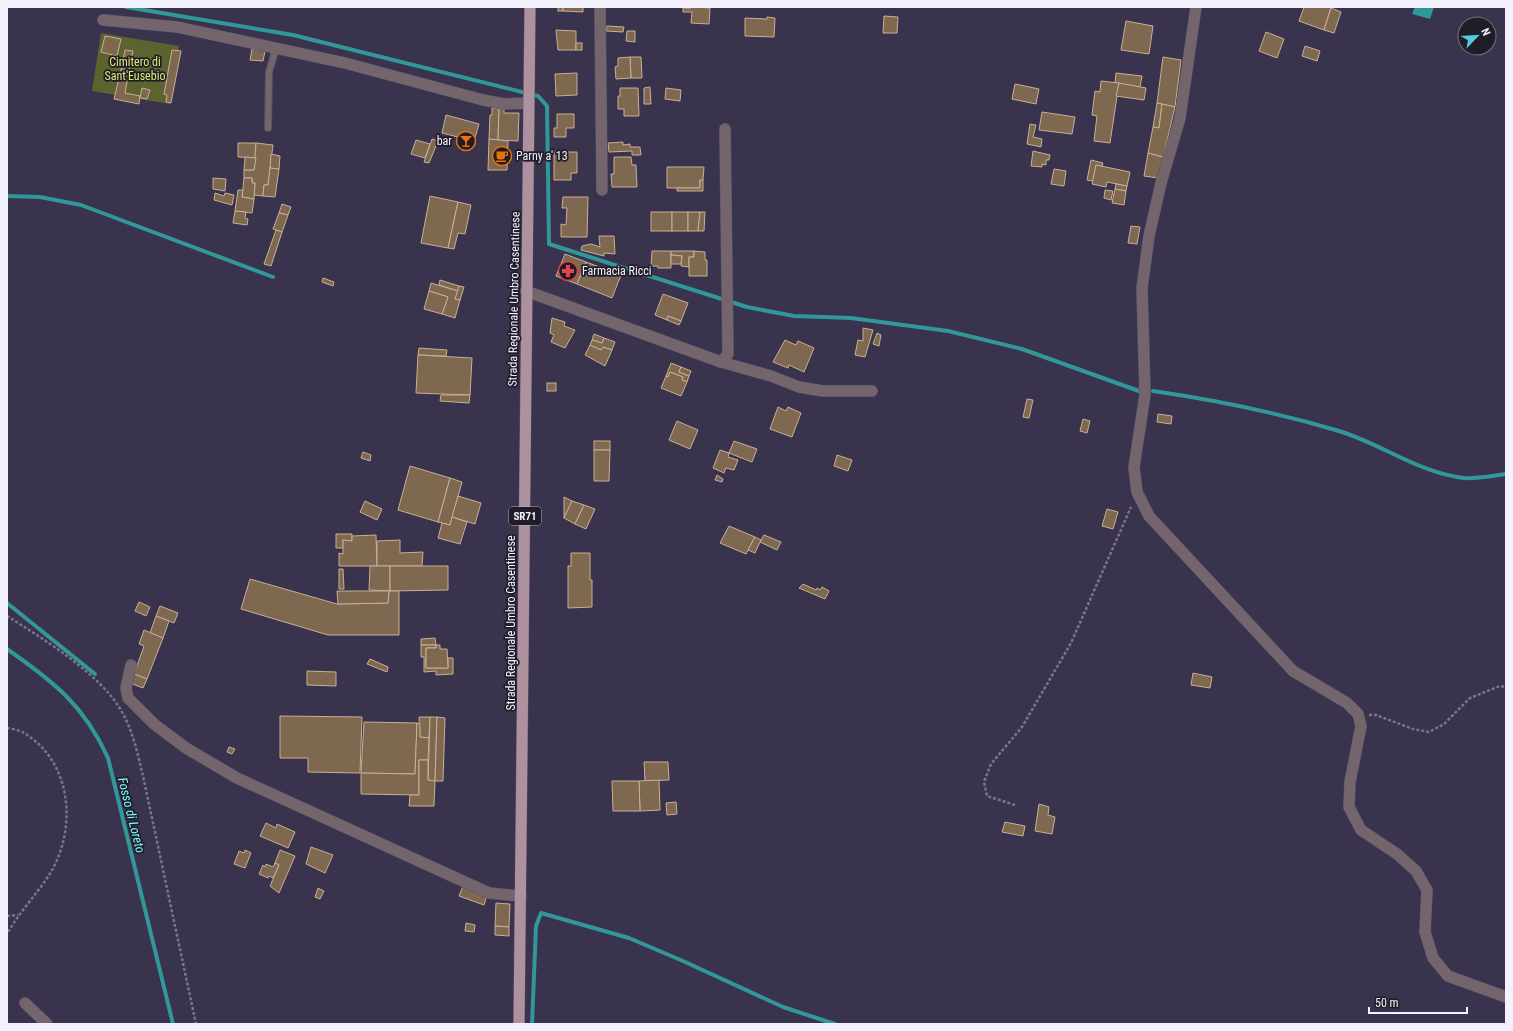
<svg xmlns="http://www.w3.org/2000/svg" width="1513" height="1031" font-family="'Roboto Condensed',sans-serif">
	<style>
		.green { fill: #5c632f }
		.water { fill: #319798 }
		.lines { fill: none; stroke-linecap: round; stroke-linejoin: round }
		.stream { stroke: #319798; stroke-width: 4 }
		.building { fill: #7e684f; stroke: #c9b096 }
		.service-casing { stroke: #575169; stroke-width: 8 }
		.minor-casing { stroke: #575169; stroke-width: 12 }
		.primary-casing { stroke: #575169; stroke-width: 12 }
		.path { stroke: #7a758b; stroke-width: 2.5; stroke-dasharray: 3 2; stroke-linecap: butt }
		.service { stroke: #74656c; stroke-width: 6 }
		.minor { stroke: #74656c; stroke-width: 11 }
		.primary { stroke: #ae919e; stroke-width: 11 }
		.labels { text-anchor: middle; stroke-width: 3.5; stroke-linejoin: round; paint-order: stroke }
		.shield { fill: #201d29; stroke: #b4b1bf; stroke-width: 1 }
		.shield-label { font-size: 11px; font-weight: bold; fill: #f4f1ff }
		.park-label { font-size: 12px; fill: #dced77; stroke: #201d29 }
		.poi-label { font-size: 12px; fill: #f4f1ff; stroke: #201d29; text-anchor: start }
		.street-label { font-size: 12px; fill: #f4f1ff; stroke: #201d29 }
		.water-label { font-size: 13px; font-style: italic; fill: #7bfcff; stroke: #201d29 }
	</style>
	<rect width="100%" height="100%" fill="#39334d"/>
	<path class="green" d="M101,33L179,46L170,104L92,91Z"/>
	<path class="water" d="M1415,7H1434L1430,19L1412,14Z"/>
	<g class="lines">
		<g class="stream">
			<path d="M126,7L293,35L538,96L547,106L549,244L747,307L794,316L851,318L948,331L1022,349L1139,391"/>
			<path d="M7,196L40,197L81,205L273,277"/>
			<path d="M1153,391C1215,400 1279,413 1339,431C1382,444 1419,473 1464,478C1477,479 1493,476 1506,474"/>
			<path d="M7,603L95,674"/>
			<path d="M7,649C54,682 84,705 108,758L173,1024"/>
			<path d="M532,1024L536,926L541,913L629,938L683,961L783,1007L835,1024"/>
		</g>
	</g>
	<g class="building">
		<rect x="558" y="7" width="5" height="4"/>
		<path d="M563,7H583V12L563,11Z"/>
		<path d="M691,7L710,8L709,24L691,23L692,12H683V8H691Z"/>
		<path d="M1304,7H1331L1324,30L1299,21Z"/>
		<path d="M1331,8L1341,12L1334,33L1324,30Z"/>
		<path d="M884,16L898,17L897,33H883Z"/>
		<path d="M767,17L775,18L774,37L745,36V18L767,19Z"/>
		<path d="M1126,21L1153,26L1149,54L1121,50Z"/>
		<path d="M607,26L624,27L623,32L606,31Z"/>
		<path d="M556,30L576,31V50H558Z"/>
		<path d="M627,31H635V42L626,41Z"/>
		<path d="M1266,32L1284,39L1277,58L1259,51Z"/>
		<path d="M105,36L121,39L117,56L101,52Z"/>
		<rect x="576" y="43" width="6" height="7"/>
		<path d="M1305,46L1320,51L1317,61L1302,56Z"/>
		<path d="M252,49L265,51L263,61L250,60Z"/>
		<path d="M125,50L133,51L129,70H121Z"/>
		<path d="M172,50L181,51L171,103L166,102L167,95L164,94Z"/>
		<path d="M630,57H641L642,78H631Z"/>
		<path d="M630,57L631,78L616,79L615,67L618,66V58Z"/>
		<path d="M1163,57L1181,60L1175,107L1157,103Z"/>
		<path d="M121,70H129L125,93L140,96L139,104L114,99Z"/>
		<path d="M577,73V95L556,96L555,74Z"/>
		<path d="M1116,73L1142,76L1140,87L1115,83Z"/>
		<path d="M1101,81L1119,83L1110,143L1094,141L1097,116L1092,115L1095,91L1100,92Z"/>
		<path d="M1119,83L1146,88L1144,100L1116,96Z"/>
		<path d="M1015,84L1039,89L1036,104L1012,99Z"/>
		<path d="M650,87L651,104H644V88Z"/>
		<path d="M142,88L150,90L147,99L140,98Z"/>
		<path d="M620,88H638L639,116H624V109H618V96H620Z"/>
		<path d="M666,88L681,90L680,101L665,99Z"/>
		<path d="M1157,103L1162,104L1159,128L1153,127Z"/>
		<path d="M1162,104L1175,107L1163,157L1148,153L1153,127L1159,128Z"/>
		<path d="M492,108L499,109L498,140L489,139L490,115H492Z"/>
		<path d="M499,109H504V113H519L518,141L498,140Z"/>
		<path d="M1042,112L1075,117L1072,134L1039,130Z"/>
		<path d="M557,114H574V128H566V137H554V128H557Z"/>
		<path d="M446,115L479,124L474,141L442,133Z"/>
		<path d="M1030,124L1036,125L1033,137L1042,139L1041,147L1027,144Z"/>
		<path d="M432,139L438,141L429,163L424,162Z"/>
		<path d="M489,139L508,141L507,170H488Z"/>
		<path d="M416,140L430,144L425,158L411,154Z"/>
		<path d="M623,142V145L630,144V147H640L641,155H632V151L609,152L608,143Z"/>
		<path d="M238,143H256V158L238,157Z"/>
		<path d="M256,143L273,145L268,185H264L263,196L254,195L255,183H252V178H244V170H254Z"/>
		<path d="M1033,151L1050,155L1049,160H1046V165L1042,164V167L1031,166Z"/>
		<path d="M554,152H577V173H571V180H554Z"/>
		<path d="M1148,153L1163,157L1158,178L1144,176Z"/>
		<path d="M271,154L280,156L279,169L270,168Z"/>
		<path d="M245,157L256,158L254,170H244Z"/>
		<path d="M614,157H631L632,165H636L637,187H612L611,174H614Z"/>
		<path d="M1091,160L1103,163L1102,166L1096,165L1093,181L1087,180Z"/>
		<path d="M1096,165L1130,172L1127,186L1107,182L1106,187L1092,184Z"/>
		<path d="M667,167H704L703,180H700V188H667Z"/>
		<path d="M270,168L279,169L275,197L263,196L264,185H268Z"/>
		<path d="M1054,169L1066,171L1064,186L1051,184Z"/>
		<path d="M213,178L226,179L225,191L213,189Z"/>
		<path d="M244,178H252V183H255L254,199L242,197Z"/>
		<path d="M700,180H703V191H677V188H700Z"/>
		<path d="M1116,184L1127,186L1126,191L1115,189Z"/>
		<path d="M1115,189L1126,191L1124,205L1112,203Z"/>
		<path d="M238,190H243L242,197L254,199L252,213L235,211Z"/>
		<path d="M1105,190L1113,191L1111,200L1104,198Z"/>
		<path d="M215,193L224,196L225,193L234,195L232,205L214,200Z"/>
		<path d="M430,196L458,202L448,248L421,243Z"/>
		<path d="M563,197H588L587,237H561V224L566,225L567,208H562Z"/>
		<path d="M458,202L471,205L465,234L458,233L454,249L448,248Z"/>
		<path d="M282,204L291,207L288,215L279,213Z"/>
		<path d="M235,211L246,212L245,218L248,219L247,225L233,223Z"/>
		<rect x="651" y="212" width="21" height="19"/>
		<rect x="672" y="212" width="16" height="19"/>
		<path d="M688,212H700L698,231H688Z"/>
		<path d="M700,212H705L704,231H698Z"/>
		<path d="M279,213L288,215L282,232L273,229Z"/>
		<path d="M1131,226L1140,227L1137,244L1128,243Z"/>
		<path d="M276,230L282,232L271,266L264,264Z"/>
		<path d="M599,236H614L615,254L604,253V256L581,250L582,246L591,244L600,247Z"/>
		<path d="M652,251H671V268H658V266H651Z"/>
		<path d="M671,251H694V257H689V267L681,266L682,256L671,255Z"/>
		<path d="M694,251L705,252V260H707V276H689V257H694Z"/>
		<path d="M565,254L586,262L577,284L556,276Z"/>
		<path d="M671,255L682,256L681,264H671Z"/>
		<path d="M586,262L621,275L612,298L577,284Z"/>
		<path d="M323,278L334,282L333,286L322,282Z"/>
		<path d="M440,280L459,286L458,291L439,285Z"/>
		<path d="M431,283L458,291L455,299L460,300L455,318L442,314L448,297L429,291Z"/>
		<path d="M459,286L464,287L460,300L455,299Z"/>
		<path d="M429,291L448,297L442,314L424,309Z"/>
		<path d="M663,294L688,303L681,321L668,316L667,320L655,315Z"/>
		<path d="M668,316L681,321L679,325L667,320Z"/>
		<path d="M552,318L565,322L564,326L575,330L565,348L551,342L554,335L550,333Z"/>
		<path d="M863,328L873,330L865,357L855,355L858,340L863,341Z"/>
		<path d="M877,333L881,335L879,346L873,344Z"/>
		<path d="M594,334L604,338L602,343L592,340Z"/>
		<path d="M604,338L615,342L612,350L603,347L601,350L590,345L592,340L602,343Z"/>
		<path d="M785,340L796,345L798,341L814,348L804,372L789,365L788,368L773,362Z"/>
		<path d="M590,345L601,350L603,347L612,350L605,366L585,355Z"/>
		<path d="M419,348L447,350L446,356L418,355Z"/>
		<path d="M418,355L472,358L470,395L416,393Z"/>
		<path d="M671,363L681,367L679,372L689,376L687,382L682,380L683,377L670,372L668,377L666,376Z"/>
		<path d="M681,367L691,371L689,376L679,372Z"/>
		<path d="M670,372L683,377L682,380L687,382L681,396L661,388L666,376L668,377Z"/>
		<rect x="547" y="383" width="9" height="8"/>
		<path d="M441,395H470L469,403L440,401Z"/>
		<path d="M1027,399L1033,400L1029,418L1023,417Z"/>
		<path d="M778,407L786,411L788,407L801,413L792,437L770,429Z"/>
		<path d="M1158,414L1172,416L1171,424L1157,422Z"/>
		<path d="M1083,419L1090,421L1087,433L1080,431Z"/>
		<path d="M677,421L698,430L690,449L669,440Z"/>
		<rect x="594" y="441" width="16" height="9"/>
		<path d="M734,441L757,449L752,462L729,453Z"/>
		<path d="M594,450H610L609,481H594Z"/>
		<path d="M720,450L729,453L728,457L738,460L734,470L726,468L724,473L713,468Z"/>
		<path d="M363,452L371,455L370,461L361,458Z"/>
		<path d="M837,455L852,460L848,471L834,466Z"/>
		<path d="M410,466L450,478L438,522L398,510Z"/>
		<path d="M717,475L723,479L722,482L715,480Z"/>
		<path d="M450,478L462,482L450,525L438,522Z"/>
		<path d="M458,496L481,503L475,524L452,517Z"/>
		<path d="M564,497L572,501L564,518Z"/>
		<path d="M365,501L382,509L377,520L360,512Z"/>
		<path d="M572,501L584,505L575,524L564,518Z"/>
		<path d="M584,505L595,509L586,529L575,524Z"/>
		<path d="M1107,509L1118,512L1113,529L1102,526Z"/>
		<path d="M452,517L467,522L460,544L438,538L442,523L450,525Z"/>
		<path d="M729,526L755,537L746,554L720,543Z"/>
		<path d="M336,534H352V541L343,540V548H336Z"/>
		<path d="M376,535L377,566H339V553L343,554V540L352,541V536Z"/>
		<path d="M764,535L781,542L777,550L760,542Z"/>
		<path d="M755,537L761,540L755,553L748,550Z"/>
		<path d="M400,540V553L423,552L422,566H377V541Z"/>
		<path d="M571,553H590V580H592V607L568,608V566H571Z"/>
		<path d="M370,566H390V591L369,590Z"/>
		<path d="M390,566H448V590L390,591Z"/>
		<path d="M339,569H343L344,589H339Z"/>
		<path d="M250,579L337,604L388,603L389,591H399V635H328L241,609Z"/>
		<path d="M803,584L816,590L817,588L820,590L822,587L829,591L825,599L799,588Z"/>
		<path d="M337,591H389L388,603L338,604Z"/>
		<path d="M139,602L150,607L146,616L135,611Z"/>
		<path d="M160,606L178,613L174,623L156,616Z"/>
		<path d="M156,616L169,621L163,638L150,633Z"/>
		<path d="M144,630L163,638L147,679L134,674L144,646L139,644Z"/>
		<path d="M435,638L436,645H421V639Z"/>
		<path d="M421,645H436V648H426V668H448V658H453V674L436,675V671L424,672V657H421Z"/>
		<path d="M436,645H440V649H447L448,668H426V648H436Z"/>
		<path d="M370,659L388,667L387,672L367,664Z"/>
		<path d="M307,671L336,672V686L307,685Z"/>
		<path d="M1193,673L1212,677L1210,688L1191,685Z"/>
		<path d="M134,674L147,679L143,688L130,683Z"/>
		<path d="M280,716L362,717L360,773L308,772V758H280Z"/>
		<path d="M419,717H430L429,738L420,737Z"/>
		<path d="M430,717H437L435,781L428,780Z"/>
		<path d="M437,717L445,718L443,781H435Z"/>
		<path d="M364,722L417,723L415,774L361,773Z"/>
		<path d="M417,723L420,724V737L429,738L428,760H419V795L361,794V773L415,774Z"/>
		<path d="M229,747L235,749L232,754L227,752Z"/>
		<path d="M419,760H428V780L435,781L434,806H409L410,795H419Z"/>
		<path d="M644,762H668L669,780L645,781Z"/>
		<path d="M659,780L660,810L640,811L639,781Z"/>
		<path d="M612,781H639L640,811H613Z"/>
		<path d="M676,802L677,814L667,815L666,803Z"/>
		<path d="M1039,804L1049,807L1048,815L1055,817L1052,834L1035,831Z"/>
		<path d="M1005,822L1025,826L1023,836L1002,832Z"/>
		<path d="M266,823L276,828L277,824L295,832L288,848L260,836Z"/>
		<path d="M311,847L333,855L325,873L306,864Z"/>
		<path d="M245,850L251,853L245,868L234,864L239,851L244,853Z"/>
		<path d="M280,850L295,856L279,893L270,886L279,865L275,863Z"/>
		<path d="M275,863L279,865L273,878L269,876L268,878L259,874L263,865L265,867L266,864L273,867Z"/>
		<path d="M463,886L487,895L484,905L459,896Z"/>
		<path d="M318,888L324,891L320,899L315,897Z"/>
		<path d="M496,903L510,904L509,927L495,926Z"/>
		<path d="M466,923L475,925L474,932L465,931Z"/>
		<path d="M495,926L509,927V936L495,935Z"/>
	</g>
	<g class="lines">
		<defs>
			<path id="service" d="M268,128L269,72L276,48"/>
			<g id="minor">
				<path d="M600,7L602,190"/>
				<path d="M1196,7L1180,118L1161,183L1149,236L1142,288L1145,395L1134,467L1137,492L1149,516L1293,671L1347,703L1358,714L1361,726L1350,782L1349,807L1361,830L1397,854L1416,871L1427,890L1425,932L1433,958L1448,976L1506,997"/>
				<path d="M103,20L177,27L345,63L483,100L504,104L529,103"/>
				<path d="M526,291L721,362L728,354L725,129"/>
				<path d="M721,362L771,376L799,387L823,391H872"/>
				<path d="M131,665L126,688L128,698L154,724L186,748L237,778L489,893L521,896"/>
				<path d="M25,1003L47,1024"/>
			</g>
			<path id="primary" d="M519,1024L530,7"/>
		</defs>
		<use href="#service" class="service-casing"/>
		<use href="#minor" class="minor-casing"/>
		<use href="#primary" class="primary-casing"/>
		<g class="path">
			<path d="M7,616C42,638 102,675 122,712C133,731 138,755 143,776L196,1024"/>
			<path d="M1369,715H1376L1413,729L1429,732L1444,724L1470,698L1500,686L1506,687"/>
			<path d="M7,728C12,729 20,730 24,733C72,762 77,827 51,872C38,893 20,911 7,934"/>
			<path d="M1015,805L987,796L984,782L991,764L1022,727L1071,643L1131,507"/>
			<path d="M7,916L18,915"/>
		</g>
		<use href="#service" class="service"/>
		<use href="#minor" class="minor"/>
		<use href="#primary" class="primary"/>
	</g>
	<defs>
		<symbol id="bar-ring" viewBox="-11 -11 22 22"><circle r="9.5" fill="#201d29" stroke="#e8710a" stroke-width="1.5"/><path d="M-6-5H6L.8 .8V4.5H3.5V6h-7V4.5H-.8V.8Z" fill="#e8710a"/></symbol>
		<symbol id="cafe-ring" viewBox="-11 -11 22 22"><circle r="9.5" fill="#201d29" stroke="#e8710a" stroke-width="1.5"/><path d="M-5.5-4.5H6V0H3Q3 3.5 0 3.5H-2.5Q-5.5 3.5-5.5 0ZM3-3.2v2h1.7v-2ZM-6 4.5H4V6H-6Z" fill="#e8710a"/></symbol>
		<symbol id="pharmacy-ring" viewBox="-11 -11 22 22"><circle r="9.5" fill="#201d29" stroke="#e0444e" stroke-width="1.5"/><path d="M-2-6h4v4h4v4h-4v4h-4v-4h-4v-4h4Z" fill="#e0444e"/></symbol>
	</defs>
	<g fill-rule="evenodd">
		<use href="#bar-ring" x="455" y="130" width="22" height="22"/>
		<use href="#cafe-ring" x="491" y="145" width="22" height="22"/>
		<use href="#pharmacy-ring" x="557" y="260" width="22" height="22"/>
	</g>
	<g class="labels">
		<rect class="shield" x="509" y="507" width="32" height="18" rx="3"/>
		<g class="shield-label">
			<text x="525" y="520">SR71</text>
		</g>
		<g class="park-label">
			<text x="135" y="66">Cimitero di<tspan x="135" dy="14">Sant'Eusebio</tspan></text>
		</g>
		<g class="poi-label">
			<text x="452" y="145" text-anchor="end">bar</text>
			<text x="516" y="160">Parny a' 13</text>
			<text x="582" y="275">Farmacia Ricci</text>
		</g>
		<g class="street-label">
			<text transform="translate(514 299) rotate(-89)" y="4">Strada Regionale Umbro Casentinese</text>
			<text transform="translate(511 623) rotate(-90)" y="4">Strada Regionale Umbro Casentinese</text>
		</g>
		<g class="water-label">
			<text transform="translate(132 815) rotate(76)" y="5">Fosso di Loreto</text>
		</g>
	</g>
	<rect width="1513" height="1031" fill="none" stroke="#f4f1ff" stroke-width="16"/>
	<g transform="translate(1477 36) rotate(65)"><circle r="19" fill="#201d29" stroke="#75727f"/>
	<path d="M0-3L7 15L0 10L-7 15Z" fill="#53cbdb"/>
	<text y="-6" font-size="11" font-weight="bold" text-anchor="middle" fill="#f4f1ff">N</text>
	</g>
	<path d="M1369 1007v6h98v-6" fill="none" stroke="#f4f1ff" stroke-width="2"/>
	<text x="1375" y="1007" font-size="12" fill="#f4f1ff" stroke="#201d29" stroke-width="3" paint-order="stroke">50 m</text>
</svg>
